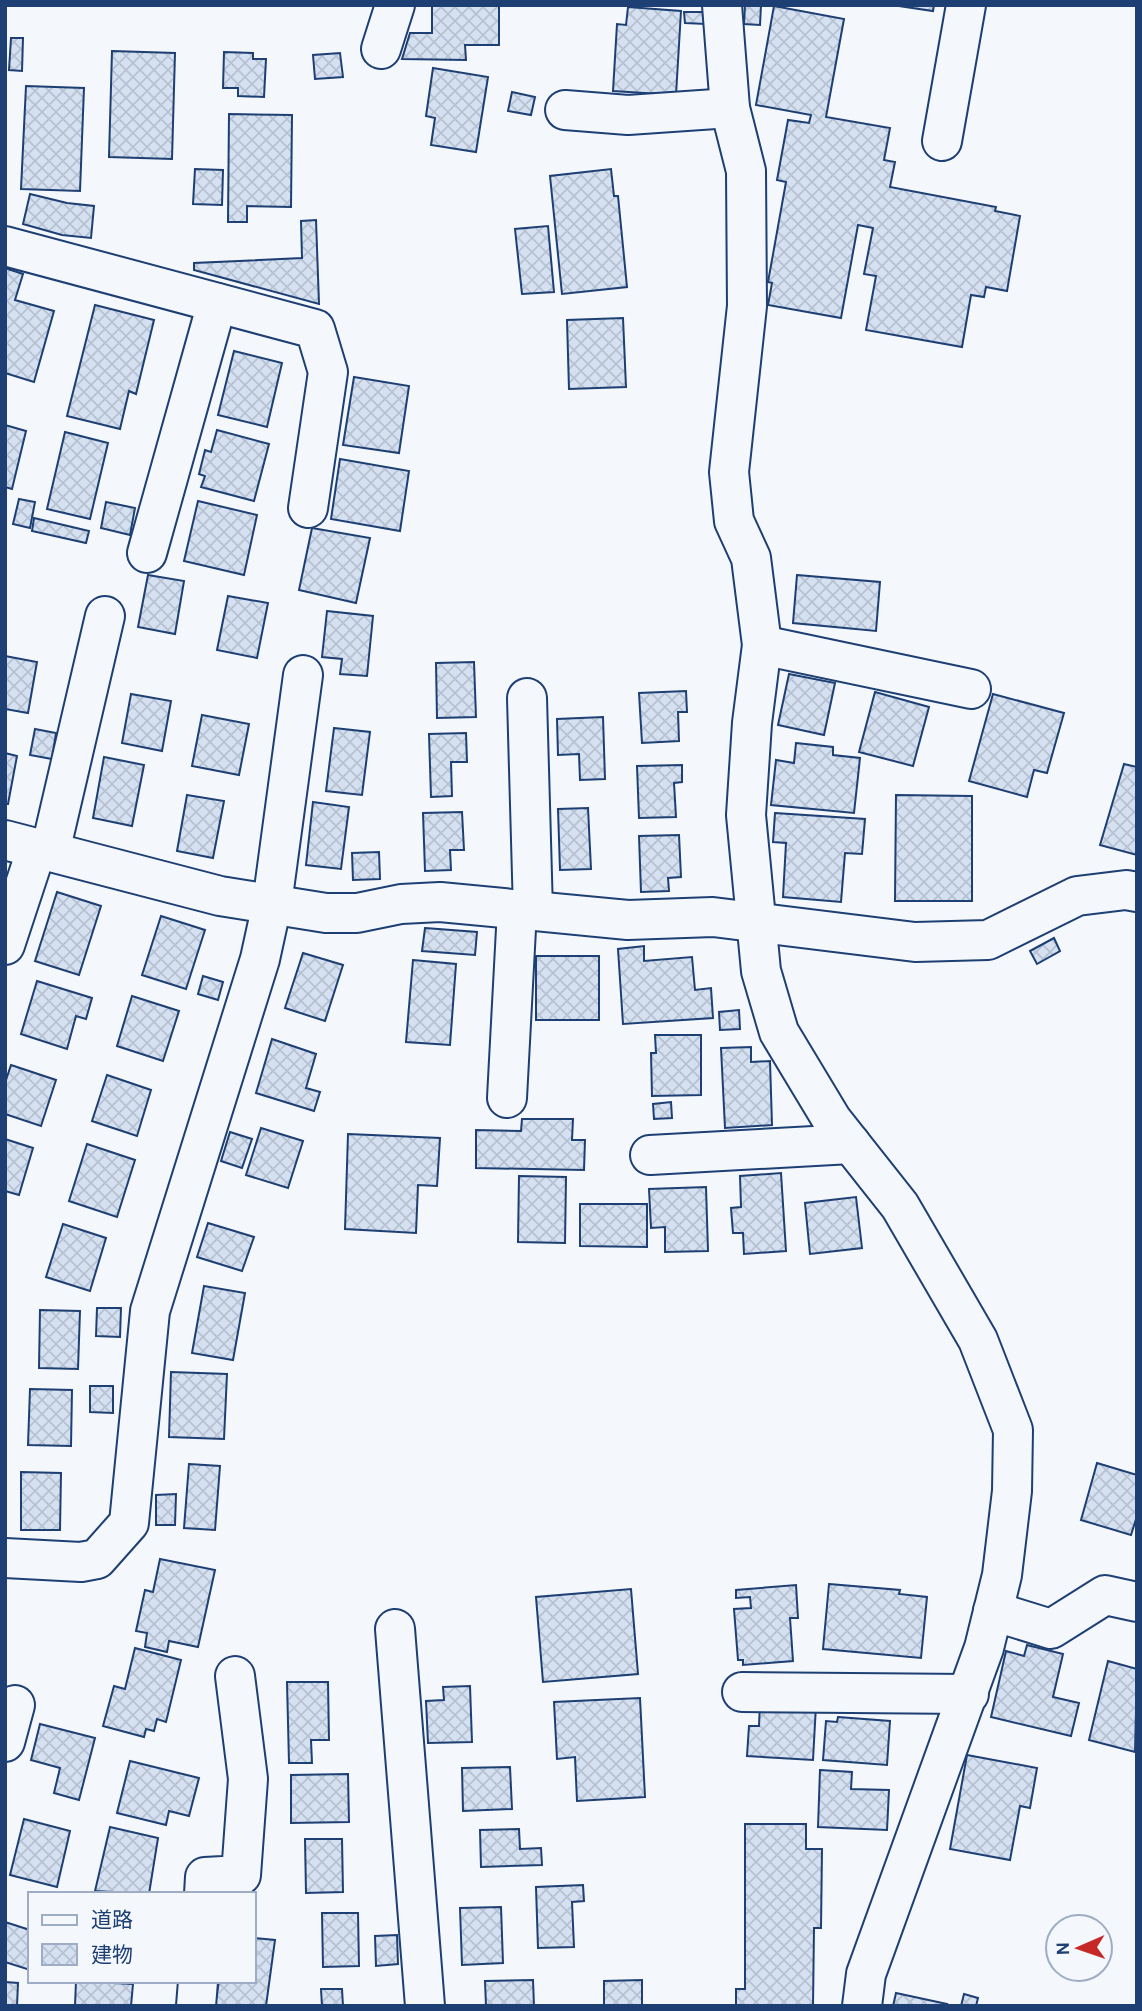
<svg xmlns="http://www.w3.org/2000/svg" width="1142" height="2011" font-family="Karla,'Noto Sans JP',sans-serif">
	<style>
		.building { fill: url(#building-cross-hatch); stroke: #1d3f73; stroke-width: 2 }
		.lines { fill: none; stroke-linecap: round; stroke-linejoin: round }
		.minor-casing { stroke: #1d3f73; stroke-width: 42 }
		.minor { stroke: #f4f7fb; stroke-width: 38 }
	</style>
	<defs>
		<pattern id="building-cross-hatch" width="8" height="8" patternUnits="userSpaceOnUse" patternTransform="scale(1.75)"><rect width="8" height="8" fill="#d5e0f0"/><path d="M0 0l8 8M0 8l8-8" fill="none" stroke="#b6c1d1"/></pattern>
	</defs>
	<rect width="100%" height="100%" fill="#f4f7fb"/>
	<g class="building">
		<path d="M432,5H499V45H465L466,60L402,59L410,33H432Z"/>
		<path d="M745,5H761L760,25L744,24Z"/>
		<path d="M892,5H934L933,11Z"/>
		<path d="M774,6L844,19L826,117L890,128L884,160L895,162L890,187L996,207L995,211L1020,216L1007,291L986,287L984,297L971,295L962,347L866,330L876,276L864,274L873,228L858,225L841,318L768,305L772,283L768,282L786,182L777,180L788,120L809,123L811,115L756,105Z"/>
		<path d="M628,7L681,11L676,95L613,91L617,24L626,25Z"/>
		<path d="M684,12H706V24L685,23Z"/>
		<path d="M11,38H23L22,71L9,70Z"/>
		<path d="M112,51L175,53L172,159L109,157Z"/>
		<path d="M224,52L253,53V59H266L264,97L238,96V88H223Z"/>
		<path d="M340,53L343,77L315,79L313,55Z"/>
		<path d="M433,68L488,77L476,152L431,145L435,118L426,116Z"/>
		<path d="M26,86L84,88L80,191L21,189Z"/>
		<path d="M512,92L535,97L531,115L508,111Z"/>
		<path d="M229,114L292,115L291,207L247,206V222H228Z"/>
		<path d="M195,169L223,170L222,205L193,204Z"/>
		<path d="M611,169L614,196H618L627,287L562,294L550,176Z"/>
		<path d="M30,194L67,203L94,206L91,238L62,235L23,224Z"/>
		<path d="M316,220L319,304L194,270V263L302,258L301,221Z"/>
		<path d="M548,226L554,292L522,294L515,229Z"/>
		<path d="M5,268L23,274L15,300L54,311L34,382L5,373Z"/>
		<path d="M95,305L154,320L136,394L129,391L120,429L67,416Z"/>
		<path d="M623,318L626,387L569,389L567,320Z"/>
		<path d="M234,351L282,363L267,427L218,415Z"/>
		<path d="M354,377L409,386L399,453L343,445Z"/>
		<path d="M5,425L26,431L12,489L5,487Z"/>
		<path d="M217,430L269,444L254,501L201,487L205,476L199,474L205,450L211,452Z"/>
		<path d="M65,432L108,443L90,519L47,509Z"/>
		<path d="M340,459L409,471L400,531L331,519Z"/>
		<path d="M19,499L35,502L30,528L13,524Z"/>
		<path d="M198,501L257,515L244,575L184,561Z"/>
		<path d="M106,502L135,508L130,535L101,528Z"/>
		<path d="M34,518L89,531L86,543L32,531Z"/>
		<path d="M312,528L370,538L356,603L299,590Z"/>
		<path d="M148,575L184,581L175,634L138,627Z"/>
		<path d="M797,575L880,582L876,631L793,623Z"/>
		<path d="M228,596L268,603L257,658L217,650Z"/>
		<path d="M327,611L373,616L367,676L340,674L342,659L322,657Z"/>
		<path d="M5,656L37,662L28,713L5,709Z"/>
		<path d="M474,662L476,717L437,718L436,663Z"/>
		<path d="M789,674L835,683L824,735L778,725Z"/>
		<path d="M686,691L687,712H678L679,741L642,743L639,693Z"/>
		<path d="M875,692L929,707L913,766L859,752Z"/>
		<path d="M131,694L171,701L162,751L122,743Z"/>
		<path d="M993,694L1064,713L1047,773L1034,770L1027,797L969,781Z"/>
		<path d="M202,715L249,724L239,775L192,766Z"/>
		<path d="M603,717L605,779L580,780L579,754L558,755L557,719Z"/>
		<path d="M334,728L370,732L362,795L326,791Z"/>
		<path d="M35,729L56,733L52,759L30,755Z"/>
		<path d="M466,733L467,762H451L452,796L431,797L429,734Z"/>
		<path d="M796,743L833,747V755L860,758L854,813L771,805L776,760L794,763Z"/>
		<path d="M5,753L17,756L8,804H5Z"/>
		<path d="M104,757L144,765L132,826L93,818Z"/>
		<path d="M1124,764L1137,767V855L1100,845Z"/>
		<path d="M682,765V782L674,783L676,817L639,818L637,766Z"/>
		<path d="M187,795L224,801L213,858L177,851Z"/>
		<path d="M896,795L972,796V901H895Z"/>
		<path d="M313,802L349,807L341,869L306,865Z"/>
		<path d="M588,808L591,869L560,870L558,809Z"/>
		<path d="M462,812L464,850H450L451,870L425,871L423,813Z"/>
		<path d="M775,813L865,819L862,854L845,853L841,902L783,897L786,843L773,842Z"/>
		<path d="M679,835L681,877L668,878L669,891L641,892L639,836Z"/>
		<path d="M379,852L380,879L353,880L352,853Z"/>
		<path d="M57,892L101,906L79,975L35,961Z"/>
		<path d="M161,916L205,930L186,989L142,975Z"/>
		<path d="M425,928L477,932L475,955L422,951Z"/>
		<path d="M1054,938L1060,951L1037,964L1030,951Z"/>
		<path d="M644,946V961L692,957L695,990L711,988L713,1018L623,1024L618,949Z"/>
		<path d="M303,953L343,965L325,1021L285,1008Z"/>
		<rect x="536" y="956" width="63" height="64"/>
		<path d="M413,960L456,964L450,1045L406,1042Z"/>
		<path d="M203,976L223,982L218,1000L198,994Z"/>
		<path d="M37,981L92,998L86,1019L76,1016L67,1049L21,1034Z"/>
		<path d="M132,996L179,1011L163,1061L117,1046Z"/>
		<path d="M739,1010L740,1029L720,1030L719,1012Z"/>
		<path d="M655,1035H701V1095L652,1096L651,1053H656Z"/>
		<path d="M272,1039L316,1054L306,1088L320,1092L314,1111L256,1093Z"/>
		<path d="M751,1047V1062L770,1061L772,1125L725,1128L721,1048Z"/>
		<path d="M11,1065L56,1080L41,1126L5,1114V1083Z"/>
		<path d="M107,1075L151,1090L137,1136L92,1121Z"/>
		<path d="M671,1102L672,1118L654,1119L653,1104Z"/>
		<path d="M522,1119H573L572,1140H585L584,1170L476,1168V1130L521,1131Z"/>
		<path d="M261,1128L303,1141L288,1188L246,1175Z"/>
		<path d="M230,1132L252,1139L242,1168L221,1161Z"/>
		<path d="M348,1134L440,1138L437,1186L418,1185L416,1233L345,1229Z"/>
		<path d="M5,1139L33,1148L19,1195L5,1191Z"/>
		<path d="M87,1144L135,1160L117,1217L69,1201Z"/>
		<path d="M781,1173L786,1251L744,1254L743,1233H733L731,1208L741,1207L740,1176Z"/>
		<path d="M519,1176L566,1177L565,1243L518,1242Z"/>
		<path d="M706,1187L708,1251L665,1252V1227L651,1228L649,1189Z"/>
		<path d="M856,1197L862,1248L810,1254L805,1203Z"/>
		<path d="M580,1204H647V1247L580,1246Z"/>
		<path d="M208,1223L254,1237L242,1271L197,1257Z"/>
		<path d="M63,1224L106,1238L90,1291L46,1277Z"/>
		<path d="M204,1286L245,1293L233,1360L192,1353Z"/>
		<path d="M97,1308H121L120,1337L96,1336Z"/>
		<path d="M40,1310L80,1311L78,1369L39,1368Z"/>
		<path d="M171,1372L227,1374L224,1439L169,1437Z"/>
		<path d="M90,1386H113V1413L90,1412Z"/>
		<path d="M30,1389L72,1390L71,1446L28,1445Z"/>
		<path d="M1097,1463L1137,1475V1516L1131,1535L1081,1520Z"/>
		<path d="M189,1464L220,1466L215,1530L184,1528Z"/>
		<path d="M21,1472L61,1473L60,1530H21Z"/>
		<path d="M176,1494L175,1525H156V1495Z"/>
		<path d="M160,1559L215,1570L198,1647L169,1641L167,1652L145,1647L147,1633L136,1631L145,1590L153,1592Z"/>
		<path d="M829,1584L900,1590L899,1594L927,1597L921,1658L823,1649Z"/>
		<path d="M796,1585L798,1618H790L793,1661L743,1665V1660H738L734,1609L751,1608L750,1597L736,1598V1590Z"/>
		<path d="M631,1589L638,1674L543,1682L536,1597Z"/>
		<path d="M1027,1645L1063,1654L1053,1697L1079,1703L1071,1736L991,1717L1006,1651L1024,1656Z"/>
		<path d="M135,1648L181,1660L166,1722L157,1719L154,1731L146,1729L144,1737L103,1726L114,1686L125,1689Z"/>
		<path d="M1108,1661L1137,1669L1135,1752L1089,1740Z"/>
		<path d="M287,1682H328L329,1740H311L312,1763H289Z"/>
		<path d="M470,1686L472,1742L428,1743L426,1701L444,1700L443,1687Z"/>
		<path d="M640,1698L645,1797L577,1801L575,1757L557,1759L554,1702Z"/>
		<path d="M760,1702L816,1705L813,1760L747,1756L749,1726H759Z"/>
		<path d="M838,1717L890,1721L887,1765L823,1760L826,1721L837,1722Z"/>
		<path d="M40,1724L95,1738L79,1800L54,1793L60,1768L31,1760Z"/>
		<path d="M967,1755L1037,1768L1030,1808L1020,1806L1010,1860L950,1849Z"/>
		<path d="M130,1761L199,1778L189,1816L169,1811L166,1825L117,1813Z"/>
		<path d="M510,1767L512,1809L463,1811L462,1768Z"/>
		<path d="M820,1770L852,1772L851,1789L889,1790L887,1830L818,1827Z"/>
		<path d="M348,1774L349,1822L291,1823V1775Z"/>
		<path d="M24,1819L70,1831L57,1887L10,1875Z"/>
		<path d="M745,1824H806V1849H822L821,1928H814L813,2006H736V1989H745Z"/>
		<path d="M110,1827L158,1838L149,1894L95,1891Z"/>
		<path d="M519,1829L520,1849L541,1848L542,1865L481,1867L480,1830Z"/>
		<path d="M305,1839H342L343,1892L306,1893Z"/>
		<path d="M583,1885L584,1901L572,1902L574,1947L538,1948L536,1887Z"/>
		<path d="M501,1907L503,1963L462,1965L460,1908Z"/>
		<path d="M322,1913H358L359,1966L323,1967Z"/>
		<path d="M5,1922L30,1930V1970L5,1962Z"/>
		<path d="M397,1935L398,1964L376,1966L375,1936Z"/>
		<path d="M254,1938L275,1940L266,2006H215L219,1981H254Z"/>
		<path d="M533,1980L534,2006H486L485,1981Z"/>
		<path d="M642,1980V2006H604V1981Z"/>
		<path d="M76,1981L133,1984L131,2006H75Z"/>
		<path d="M5,1982L18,1983L17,2006H5Z"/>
		<path d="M321,1989H342L343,2006H322Z"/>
		<path d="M896,1993L947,2004L946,2006H893Z"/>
		<path d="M964,1994L978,1998L976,2006H961Z"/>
	</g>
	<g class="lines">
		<defs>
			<g id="minor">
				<path d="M722,5L730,108L746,171L747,306L729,472L734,521L751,558L762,645L752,723L746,815L761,971L779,1032L832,1120L900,1206L978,1340L1013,1430L1012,1491L1002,1575L984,1648L866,1974L862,2006"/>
				<path d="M381,49L395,5"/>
				<path d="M565,110L628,115L730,108"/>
				<path d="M942,141L966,5"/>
				<path d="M5,246L315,329L328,372L308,508"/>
				<path d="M147,553L217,303"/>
				<path d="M762,645L971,689"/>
				<path d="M527,698L533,911"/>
				<path d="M5,840L220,896L326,913H357L401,904L440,902L628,920L713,917L915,942L988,940L1077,896L1126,890L1137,892"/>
				<path d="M50,852L105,616"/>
				<path d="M5,945L37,848"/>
				<path d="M507,1098L517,910"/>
				<path d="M650,1155L851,1144"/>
				<path d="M5,1558L81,1562L97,1559L129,1523L150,1311L260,959L272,904L303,675"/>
				<path d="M993,1611L1051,1629L1105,1595L1137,1602"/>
				<path d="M395,1629L425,2006"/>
				<path d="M742,1692L969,1694"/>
				<path d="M5,1742L15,1705"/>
				<path d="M204,1894L205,1877L241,1875L248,1779L235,1676"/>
				<path d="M196,2006L198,1981"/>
			</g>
		</defs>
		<use href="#minor" class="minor-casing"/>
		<use href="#minor" class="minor"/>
	</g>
	<rect width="1142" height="2011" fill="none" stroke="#1d3f73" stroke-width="14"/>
	<rect x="28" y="1892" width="228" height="91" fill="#f4f7fb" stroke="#9eadc5" stroke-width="2"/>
	<rect x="42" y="1915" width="35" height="10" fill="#f4f7fb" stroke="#9eadc5" stroke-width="2"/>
	<text x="91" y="1927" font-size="21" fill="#1d3f73">道路</text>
	<rect x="42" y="1944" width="35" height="21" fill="url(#building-cross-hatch)" stroke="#9eadc5" stroke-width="2"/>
	<text x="91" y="1962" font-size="21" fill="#1d3f73">建物</text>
	<g transform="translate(1079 1948) rotate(268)"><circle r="33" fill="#f4f7fb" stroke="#9eadc5" stroke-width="2"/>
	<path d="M0-5L12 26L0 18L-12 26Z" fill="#c62828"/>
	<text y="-10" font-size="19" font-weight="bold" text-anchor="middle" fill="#1d3f73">N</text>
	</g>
</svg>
